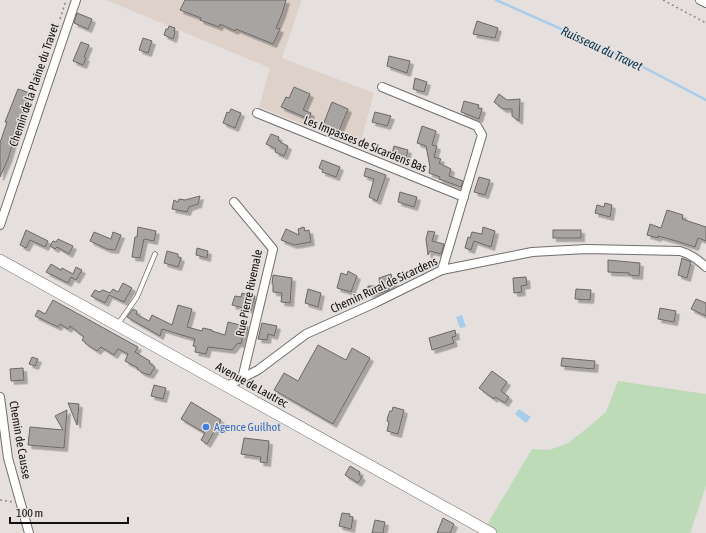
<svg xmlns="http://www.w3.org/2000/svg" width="706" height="533" font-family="'Asap Condensed',sans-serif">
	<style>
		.built { fill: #ded1ca }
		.green { fill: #bedbb7 }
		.water { fill: #a9cceb }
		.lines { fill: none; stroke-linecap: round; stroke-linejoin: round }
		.stream { stroke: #a9cceb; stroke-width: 2.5 }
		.building { fill: #a8a4a1; stroke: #6c6866; filter: url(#shadow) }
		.lane-casing { stroke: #726e6b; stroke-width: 5.5 }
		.street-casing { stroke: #726e6b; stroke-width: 10 }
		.secondary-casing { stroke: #726e6b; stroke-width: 12 }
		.path { stroke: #8c8987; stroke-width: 1.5; stroke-dasharray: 2 3; stroke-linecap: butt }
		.lane { stroke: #fff; stroke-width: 4 }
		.street { stroke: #fff; stroke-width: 8 }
		.secondary { stroke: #fff; stroke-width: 11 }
		.shop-dot { fill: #3f7fe0; stroke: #e5e0dd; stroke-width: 1.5 }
		.labels { text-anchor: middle; stroke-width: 3; stroke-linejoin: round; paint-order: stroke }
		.street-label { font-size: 12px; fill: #110f0f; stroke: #e5e0dd }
		.shop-label { font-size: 12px; fill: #366cbe; stroke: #e5e0dd; text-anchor: start }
		.water-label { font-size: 13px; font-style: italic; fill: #0c3654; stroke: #e5e0dd }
	</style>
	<defs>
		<filter id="shadow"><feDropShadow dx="3.5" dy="3.5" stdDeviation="0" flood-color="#0004"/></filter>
	</defs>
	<rect width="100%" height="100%" fill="#e5e0dd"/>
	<path class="built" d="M106,0H302L282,58L374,93L360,146L259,107L270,68Z"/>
	<path class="green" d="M618,381L706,394V486L690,533H482L532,449L549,450L568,443L586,429L606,412Z"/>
	<g class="water">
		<path d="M462,315L466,327L460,328L456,317Z"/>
		<path d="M519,409L531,417L526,423L515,414Z"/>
	</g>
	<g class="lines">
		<path class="stream" d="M496,0L624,57L706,100"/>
	</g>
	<g class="building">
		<path d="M185,0H286L282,14L276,28L280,29L273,44L236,29L235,31L220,24L219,27L200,20L201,18L180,10Z"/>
		<path d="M77,13L92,19L88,29L74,23Z"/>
		<path d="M477,21L498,28L495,38L473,34Z"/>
		<path d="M169,26L175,28L174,31L175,32L173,39L164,35L166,29H168Z"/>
		<path d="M143,38L152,41L148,53L139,50Z"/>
		<path d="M81,42L89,45L84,57L86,58L83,65L73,61Z"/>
		<path d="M389,56L410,61L407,73L387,66Z"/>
		<path d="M415,78L427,82L424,92L413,89Z"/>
		<path d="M294,87L310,94L303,110L311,113L309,119L281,107L286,97L289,98Z"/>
		<path d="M18,89L30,93L22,116L23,117L20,126H18L8,159L0,177V143L7,122H5Z"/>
		<path d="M499,94L507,100L520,99L519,121L512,116V109H503L494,102Z"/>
		<path d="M464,101L479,105L478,108L482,109L479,119L461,112Z"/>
		<path d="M332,102L348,109L339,131L323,125Z"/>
		<path d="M231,109L241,113L235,128L223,123L227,112L229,113Z"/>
		<path d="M375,112L391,116L387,126L372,122Z"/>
		<path d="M422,126L436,131L432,145L437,146L434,157L441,159L439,163L451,169L449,176L463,181L461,187L439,179L440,177L429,173L430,167L426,146L417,143Z"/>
		<path d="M271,134L279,137L278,140L280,141V142L288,146L284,156L275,152L276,149L266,144Z"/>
		<path d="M394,146L408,150L405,162L391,157Z"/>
		<path d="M322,160L340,167L336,177L322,172L323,170L319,168Z"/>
		<path d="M366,168L386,175L377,201L369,197L374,179L364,176Z"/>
		<path d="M479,177L490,180L485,195L474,192Z"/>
		<path d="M400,192L417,197L414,207L398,202Z"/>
		<path d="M200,196L198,204L189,207L187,212L172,209L174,200L178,202L179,199L185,200Z"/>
		<path d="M605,203L612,205L610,217L595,213L597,205L604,207Z"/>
		<path d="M667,210L683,215L682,219L706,227V241L698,238L695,247L676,241L658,236V238L647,235L650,224L661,228Z"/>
		<path d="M138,227L156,231L154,241L144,239L140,258L132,257L135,237H137Z"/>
		<path d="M304,227L305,231L309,230L311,242L294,245L281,240L286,229L299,235L298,229Z"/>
		<path d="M483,227L495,231L491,247L474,241L471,250L465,248L468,237L470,238L472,232L482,234Z"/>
		<path d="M26,230L48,241L45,247L30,240L26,248L20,245Z"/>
		<rect x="553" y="230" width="28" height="8"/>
		<path d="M428,231L435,232L432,241L444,244L441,254L430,251L428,255L426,239Z"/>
		<path d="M94,232L111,239L113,232L121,235L115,250L107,249L90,241Z"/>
		<path d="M58,239L73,246L69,254L57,247L55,249L50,246L53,241L56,242Z"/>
		<path d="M197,248L208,251L207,258L196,255Z"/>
		<path d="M167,251L178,254V257L181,258L178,267L164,263Z"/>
		<path d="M682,258L691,262L687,278L678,275Z"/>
		<path d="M608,260L640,263L639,276L629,275V273L608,272Z"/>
		<path d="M51,264L61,270L62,268L73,274L76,267L82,270L76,280L71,277L68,283L46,272Z"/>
		<path d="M348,271L357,276L351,292L337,288L341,273L347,275Z"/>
		<path d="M391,274L394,285L389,287V290L380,293H368V286H380L379,278Z"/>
		<path d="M273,275L292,278L290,303L281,302L282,293L273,292V284H272Z"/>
		<path d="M526,277L527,285L521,286L522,292L514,293L513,278Z"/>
		<path d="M123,283L132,288L124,302L109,295L105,303L91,296L95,290L99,292L103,290L110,293L113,289L118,292Z"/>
		<path d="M308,289L321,293L318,307L305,303Z"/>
		<path d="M576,289L591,290L590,300L575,299Z"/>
		<path d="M242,293L255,296L251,310L232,305L235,296L241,297Z"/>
		<path d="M696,299L706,303V316L691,309Z"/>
		<path d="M53,300L138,347L135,352L150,361L149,363L155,367L150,375L143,373L137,369L138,368L125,361L128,354L118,349L114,355L101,347L97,351L85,343V342L82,340L84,337L70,326L68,329L60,324L58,327L35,316L38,310L45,314Z"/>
		<path d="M178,305L192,309L187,327L202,331L203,328L212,330V331L225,335L228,322L248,327L246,334L243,333L241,344L238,343L232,350L208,347L206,354L195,352L196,347L193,346L195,339L162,329L160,336L127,317L133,309L137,311L136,314L149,321L152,315L172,325Z"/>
		<path d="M660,308L676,311L674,322L658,319Z"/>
		<path d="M262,323L277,326L274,336L268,334L267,340L258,339Z"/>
		<path d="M455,330L456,336L452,337L454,343L432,350L429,338Z"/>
		<path d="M318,345L346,360L352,348L370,358L333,424L274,390L284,373L298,381Z"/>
		<path d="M32,357L38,359L35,366L29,364Z"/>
		<path d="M562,358L595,361L594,369L561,366Z"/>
		<path d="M23,368L24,380L11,381L10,369Z"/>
		<path d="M492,371L507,382L501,391L509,397L505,403L495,397L494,399L479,388Z"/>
		<path d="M154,385L166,388L163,399L151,396Z"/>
		<path d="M191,402L221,420L207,444L201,440L205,433L181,419Z"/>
		<path d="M68,403L79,404L77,425Z"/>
		<path d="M393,407L404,410L398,434L387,431L389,422L387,421L388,416L390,411H392Z"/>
		<path d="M67,410L64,448L28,445L30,427L63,430L55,416Z"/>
		<path d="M244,438L269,441L267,463L260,462L261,457L241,454Z"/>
		<path d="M350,466L360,472L359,475L362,477L358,483L345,475Z"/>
		<path d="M342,513L350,514L349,516L353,517L351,529L339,526Z"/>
		<path d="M443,518L454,524L450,533H437Z"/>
		<path d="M375,520L385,522L383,533H372Z"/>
	</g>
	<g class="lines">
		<defs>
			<path id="lane" d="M118,324L137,297L155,254"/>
			<g id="street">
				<path d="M700,0L706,3"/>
				<path d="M382,87L477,126L482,135L442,270"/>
				<path d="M257,113L464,197"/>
				<path d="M234,202L273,249L242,379"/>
				<path d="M0,225L76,0"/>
				<path d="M227,386L258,370L306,334L375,303L442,270L532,252L586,249L680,251C691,254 698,260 706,267"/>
				<path d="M0,397L8,458L29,533"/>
			</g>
			<path id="secondary" d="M0,260L491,533"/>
		</defs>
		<use href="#lane" class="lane-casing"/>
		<use href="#street" class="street-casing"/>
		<use href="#secondary" class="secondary-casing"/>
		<g class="path">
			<path d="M663,0L706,23"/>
			<path d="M60,19L66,0"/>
			<path d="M0,500L13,502"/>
		</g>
		<use href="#lane" class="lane"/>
		<use href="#street" class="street"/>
		<use href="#secondary" class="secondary"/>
	</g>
	<circle class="shop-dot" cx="206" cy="427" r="4"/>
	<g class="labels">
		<g class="street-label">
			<text transform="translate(34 85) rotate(-71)" y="4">Chemin de la Plaine du Travet</text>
			<text transform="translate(365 144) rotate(22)" y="4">Les Impasses de Sicardens Bas</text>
			<text transform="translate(384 285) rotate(-25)" y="4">Chemin Rural de Sicardens</text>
			<text transform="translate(249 293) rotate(-78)" y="4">Rue Pierre Rivemale</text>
			<text transform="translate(252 385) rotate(29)" y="4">Avenue de Lautrec</text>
			<text transform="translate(20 440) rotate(80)" y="4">Chemin de Causse</text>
		</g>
		<g class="shop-label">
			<text x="214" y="431">Agence Guilhot</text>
		</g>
		<g class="water-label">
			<text transform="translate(602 48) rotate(25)" y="5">Ruisseau du Travet</text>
		</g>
	</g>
	<path d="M10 517v6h118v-6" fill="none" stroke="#110f0f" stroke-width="2"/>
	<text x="16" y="517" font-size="12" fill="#110f0f" stroke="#e5e0dd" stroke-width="3" paint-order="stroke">100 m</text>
</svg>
